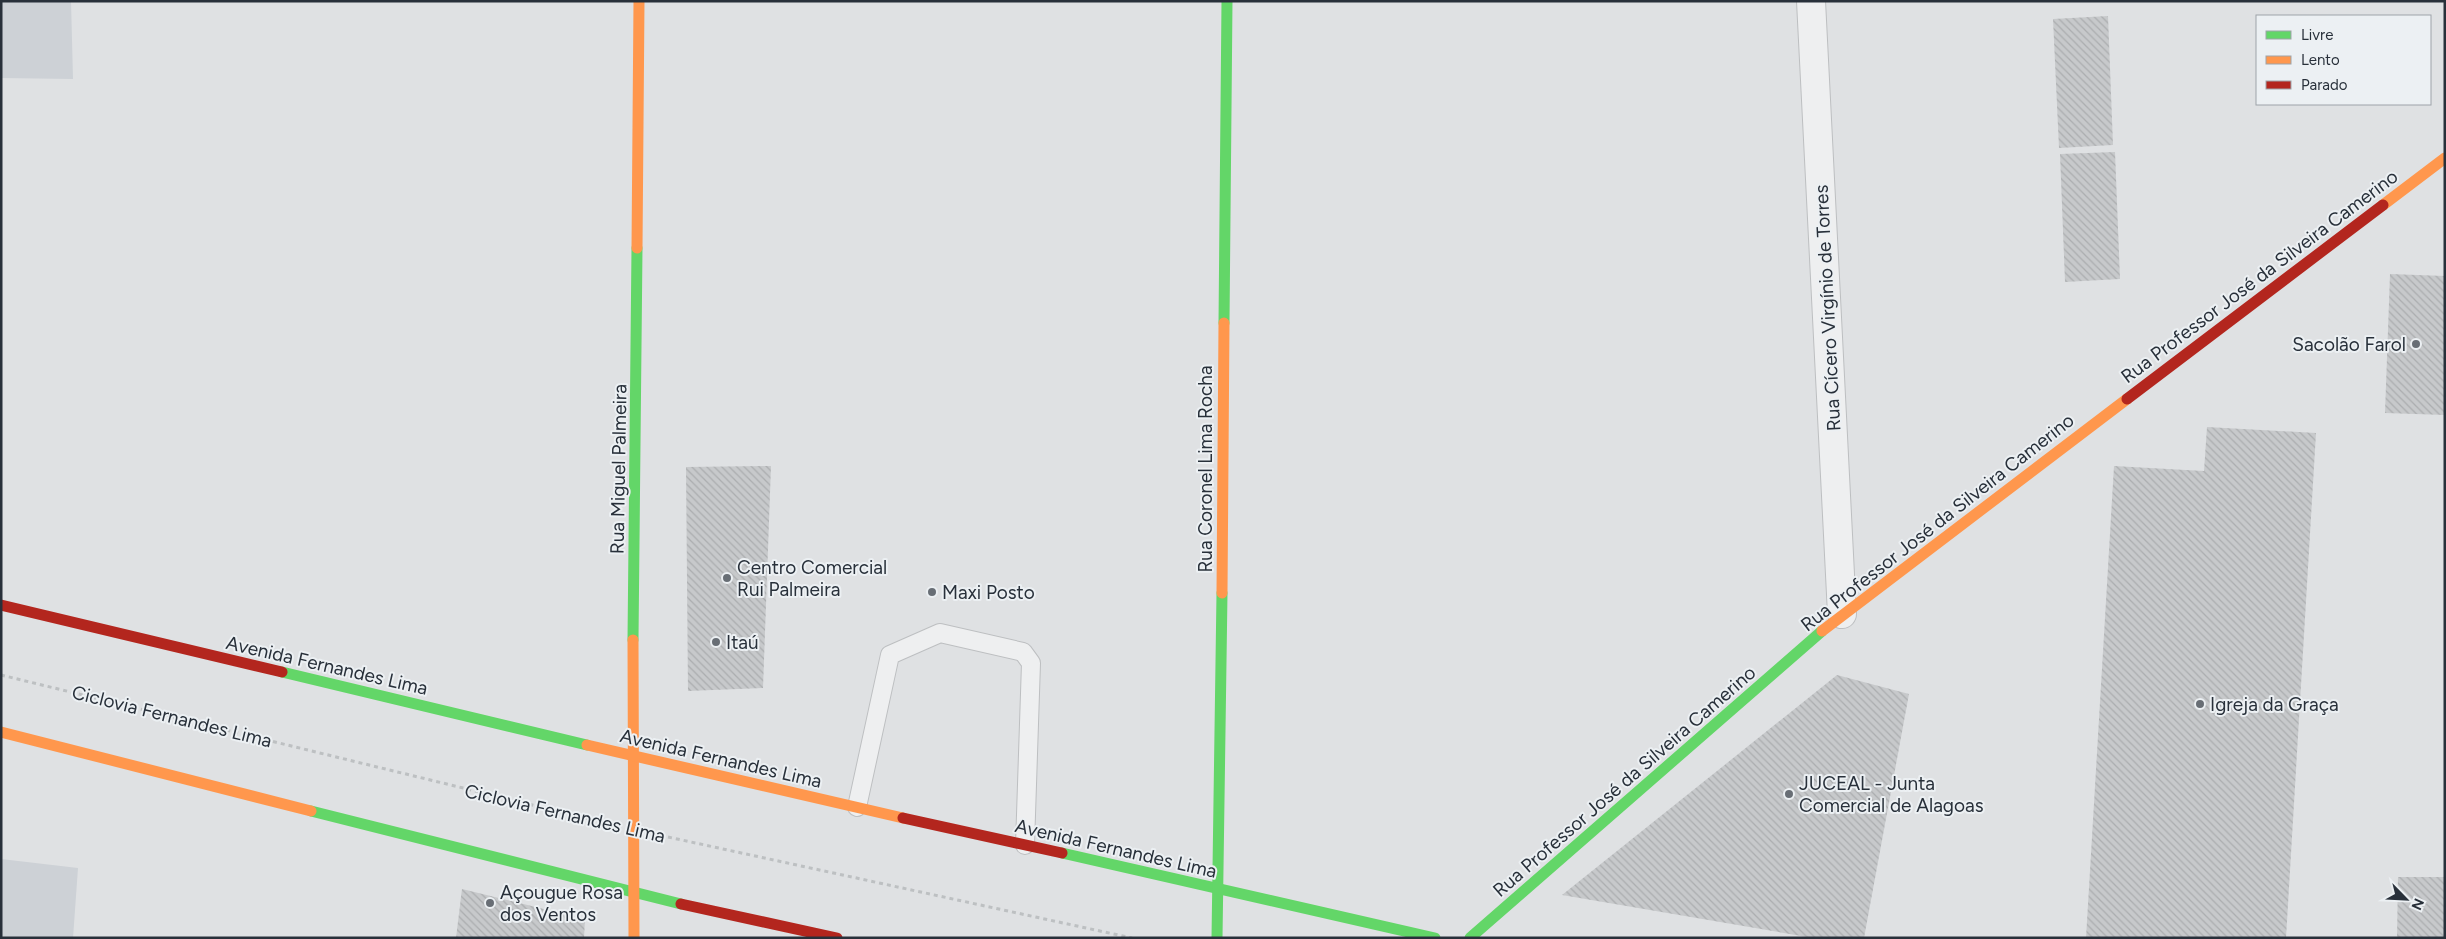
<svg xmlns="http://www.w3.org/2000/svg" width="2446" height="939" font-family="Figtree,sans-serif">
	<style>
		.built { fill: #cdd1d6 }
		.building { fill: url(#building-back-hatch) }
		.lines { fill: none; stroke-linecap: round; stroke-linejoin: round }
		.lane-casing { stroke: #bdbfc1; stroke-width: 20 }
		.street-casing { stroke: #bdbfc1; stroke-width: 30 }
		.path { stroke: #bdc0c2; stroke-width: 3; stroke-dasharray: 4 4; stroke-linecap: butt }
		.lane { stroke: #eeeff0; stroke-width: 18 }
		.street { stroke: #eeeff0; stroke-width: 28 }
		.fast { stroke: #63d668; stroke-width: 11 }
		.slow { stroke: #ff974d; stroke-width: 11 }
		.jam { stroke: #b3261e; stroke-width: 11 }
		.poi-dot { fill: #686e75; stroke: #ecf0f3; stroke-width: 2 }
		.labels { text-anchor: middle; stroke-width: 4; stroke-linejoin: round; paint-order: stroke }
		.street-label { font-size: 19px; fill: #28303a; stroke: #ecf0f3 }
		.poi-label { font-size: 19px; fill: #28303a; stroke: #ecf0f3; text-anchor: start }
	</style>
	<defs>
		<pattern id="building-back-hatch" width="6" height="6" patternUnits="userSpaceOnUse" patternTransform="scale(1.25)"><rect width="6" height="6" fill="#c7c9cb"/><path d="M-1 5l2 2M0 0l6 6M5-1l2 2" fill="none" stroke="#abadaf"/></pattern>
	</defs>
	<rect width="100%" height="100%" fill="#dfe1e3"/>
	<g class="built">
		<path d="M1,1H71L73,79L1,78Z"/>
		<path d="M1,859L78,868L73,938H1Z"/>
	</g>
	<g class="building">
		<path d="M2108,16L2113,145L2059,148L2053,19Z"/>
		<path d="M2115,152L2120,279L2065,282L2060,154Z"/>
		<path d="M2390,274L2445,276V415L2385,413Z"/>
		<path d="M2207,427L2316,433L2286,938H2086L2114,466L2204,471Z"/>
		<path d="M771,466L763,688L688,691L686,467Z"/>
		<path d="M1837,675L1909,694L1864,938H1813L1562,895Z"/>
		<path d="M2398,877H2445V938H2397Z"/>
		<path d="M462,889L585,919L584,938H456Z"/>
	</g>
	<g class="lines">
		<defs>
			<path id="lane" d="M857,807L890,655L940,633L1023,652L1031,663L1025,845"/>
			<path id="street" d="M1811,1L1842,614"/>
		</defs>
		<use href="#lane" class="lane-casing"/>
		<use href="#street" class="street-casing"/>
		<g class="path">
			<path d="M1,675L598,821"/>
			<path d="M668,837L1132,938"/>
		</g>
		<use href="#lane" class="lane"/>
		<use href="#street" class="street"/>
		<g class="fast">
			<path d="M1224,323L1227,1"/>
			<path d="M633,640L637,248"/>
			<path d="M282,672L587,745"/>
			<path d="M311,811L681,904"/>
			<path d="M1062,853L1435,938"/>
			<path d="M1217,938L1222,593"/>
			<path d="M1470,938L1822,631"/>
		</g>
		<g class="slow">
			<path d="M2383,205L2445,158"/>
			<path d="M637,248L639,1"/>
			<path d="M1222,593L1224,323"/>
			<path d="M1822,631L2127,399"/>
			<path d="M633,640L634,938"/>
			<path d="M1,732L311,811"/>
			<path d="M587,745L903,818"/>
		</g>
		<g class="jam">
			<path d="M2127,399L2383,205"/>
			<path d="M1,605L282,672"/>
			<path d="M903,818L1062,853"/>
			<path d="M681,904L837,938"/>
		</g>
	</g>
	<g class="poi-dot">
		<circle cx="2416" cy="344" r="5"/>
		<circle cx="727" cy="578" r="5"/>
		<circle cx="932" cy="592" r="5"/>
		<circle cx="716" cy="642" r="5"/>
		<circle cx="2200" cy="704" r="5"/>
		<circle cx="1789" cy="794" r="5"/>
		<circle cx="490" cy="903" r="5"/>
	</g>
	<g class="labels">
		<g class="street-label">
			<text transform="translate(2259 276) rotate(-37)" y="7">Rua Professor José da Silveira Camerino</text>
			<text transform="translate(1827 308) rotate(-93)" y="7">Rua Cícero Virgínio de Torres</text>
			<text transform="translate(618 469) rotate(-89)" y="7">Rua Miguel Palmeira</text>
			<text transform="translate(1205 469) rotate(-90)" y="7">Rua Coronel Lima Rocha</text>
			<text transform="translate(1937 522) rotate(-38)" y="7">Rua Professor José da Silveira Camerino</text>
			<text transform="translate(327 665) rotate(13)" y="7">Avenida Fernandes Lima</text>
			<text transform="translate(172 716) rotate(14)" y="7">Ciclovia Fernandes Lima</text>
			<text transform="translate(721 758) rotate(13)" y="7">Avenida Fernandes Lima</text>
			<text transform="translate(1624 781) rotate(-41)" y="7">Rua Professor José da Silveira Camerino</text>
			<text transform="translate(565 813) rotate(13)" y="7">Ciclovia Fernandes Lima</text>
			<text transform="translate(1116 848) rotate(13)" y="7">Avenida Fernandes Lima</text>
		</g>
		<g class="poi-label">
			<text x="2406" y="351" text-anchor="end">Sacolão Farol</text>
			<text x="737" y="574">Centro Comercial<tspan x="737" dy="22">Rui Palmeira</tspan></text>
			<text x="942" y="599">Maxi Posto</text>
			<text x="726" y="649">Itaú</text>
			<text x="2210" y="711">Igreja da Graça</text>
			<text x="1799" y="790">JUCEAL - Junta<tspan x="1799" dy="22">Comercial de Alagoas</tspan></text>
			<text x="500" y="899">Açougue Rosa<tspan x="500" dy="22">dos Ventos</tspan></text>
		</g>
	</g>
	<rect width="2446" height="939" fill="none" stroke="#28303a" stroke-width="5"/>
	<rect x="2256" y="15" width="175" height="90" fill="#ecf0f3" stroke="#9ea3a9"/>
	<rect x="2266" y="31" width="25" height="8" fill="#63d668" stroke="#9ea3a9"/>
	<text x="2301" y="40" font-size="15" fill="#28303a">Livre</text>
	<rect x="2266" y="56" width="25" height="8" fill="#ff974d" stroke="#9ea3a9"/>
	<text x="2301" y="65" font-size="15" fill="#28303a">Lento</text>
	<rect x="2266" y="81" width="25" height="8" fill="#b3261e" stroke="#9ea3a9"/>
	<text x="2301" y="90" font-size="15" fill="#28303a">Parado</text>
	<g transform="translate(2406 899) rotate(114)" stroke="#ecf0f3" stroke-width="4" paint-order="stroke">
	<path d="M0-4L9 19L0 12L-9 19Z" fill="#28303a"/>
	<text y="-8" font-size="14" font-weight="bold" text-anchor="middle" fill="#28303a">N</text>
	</g>
</svg>
